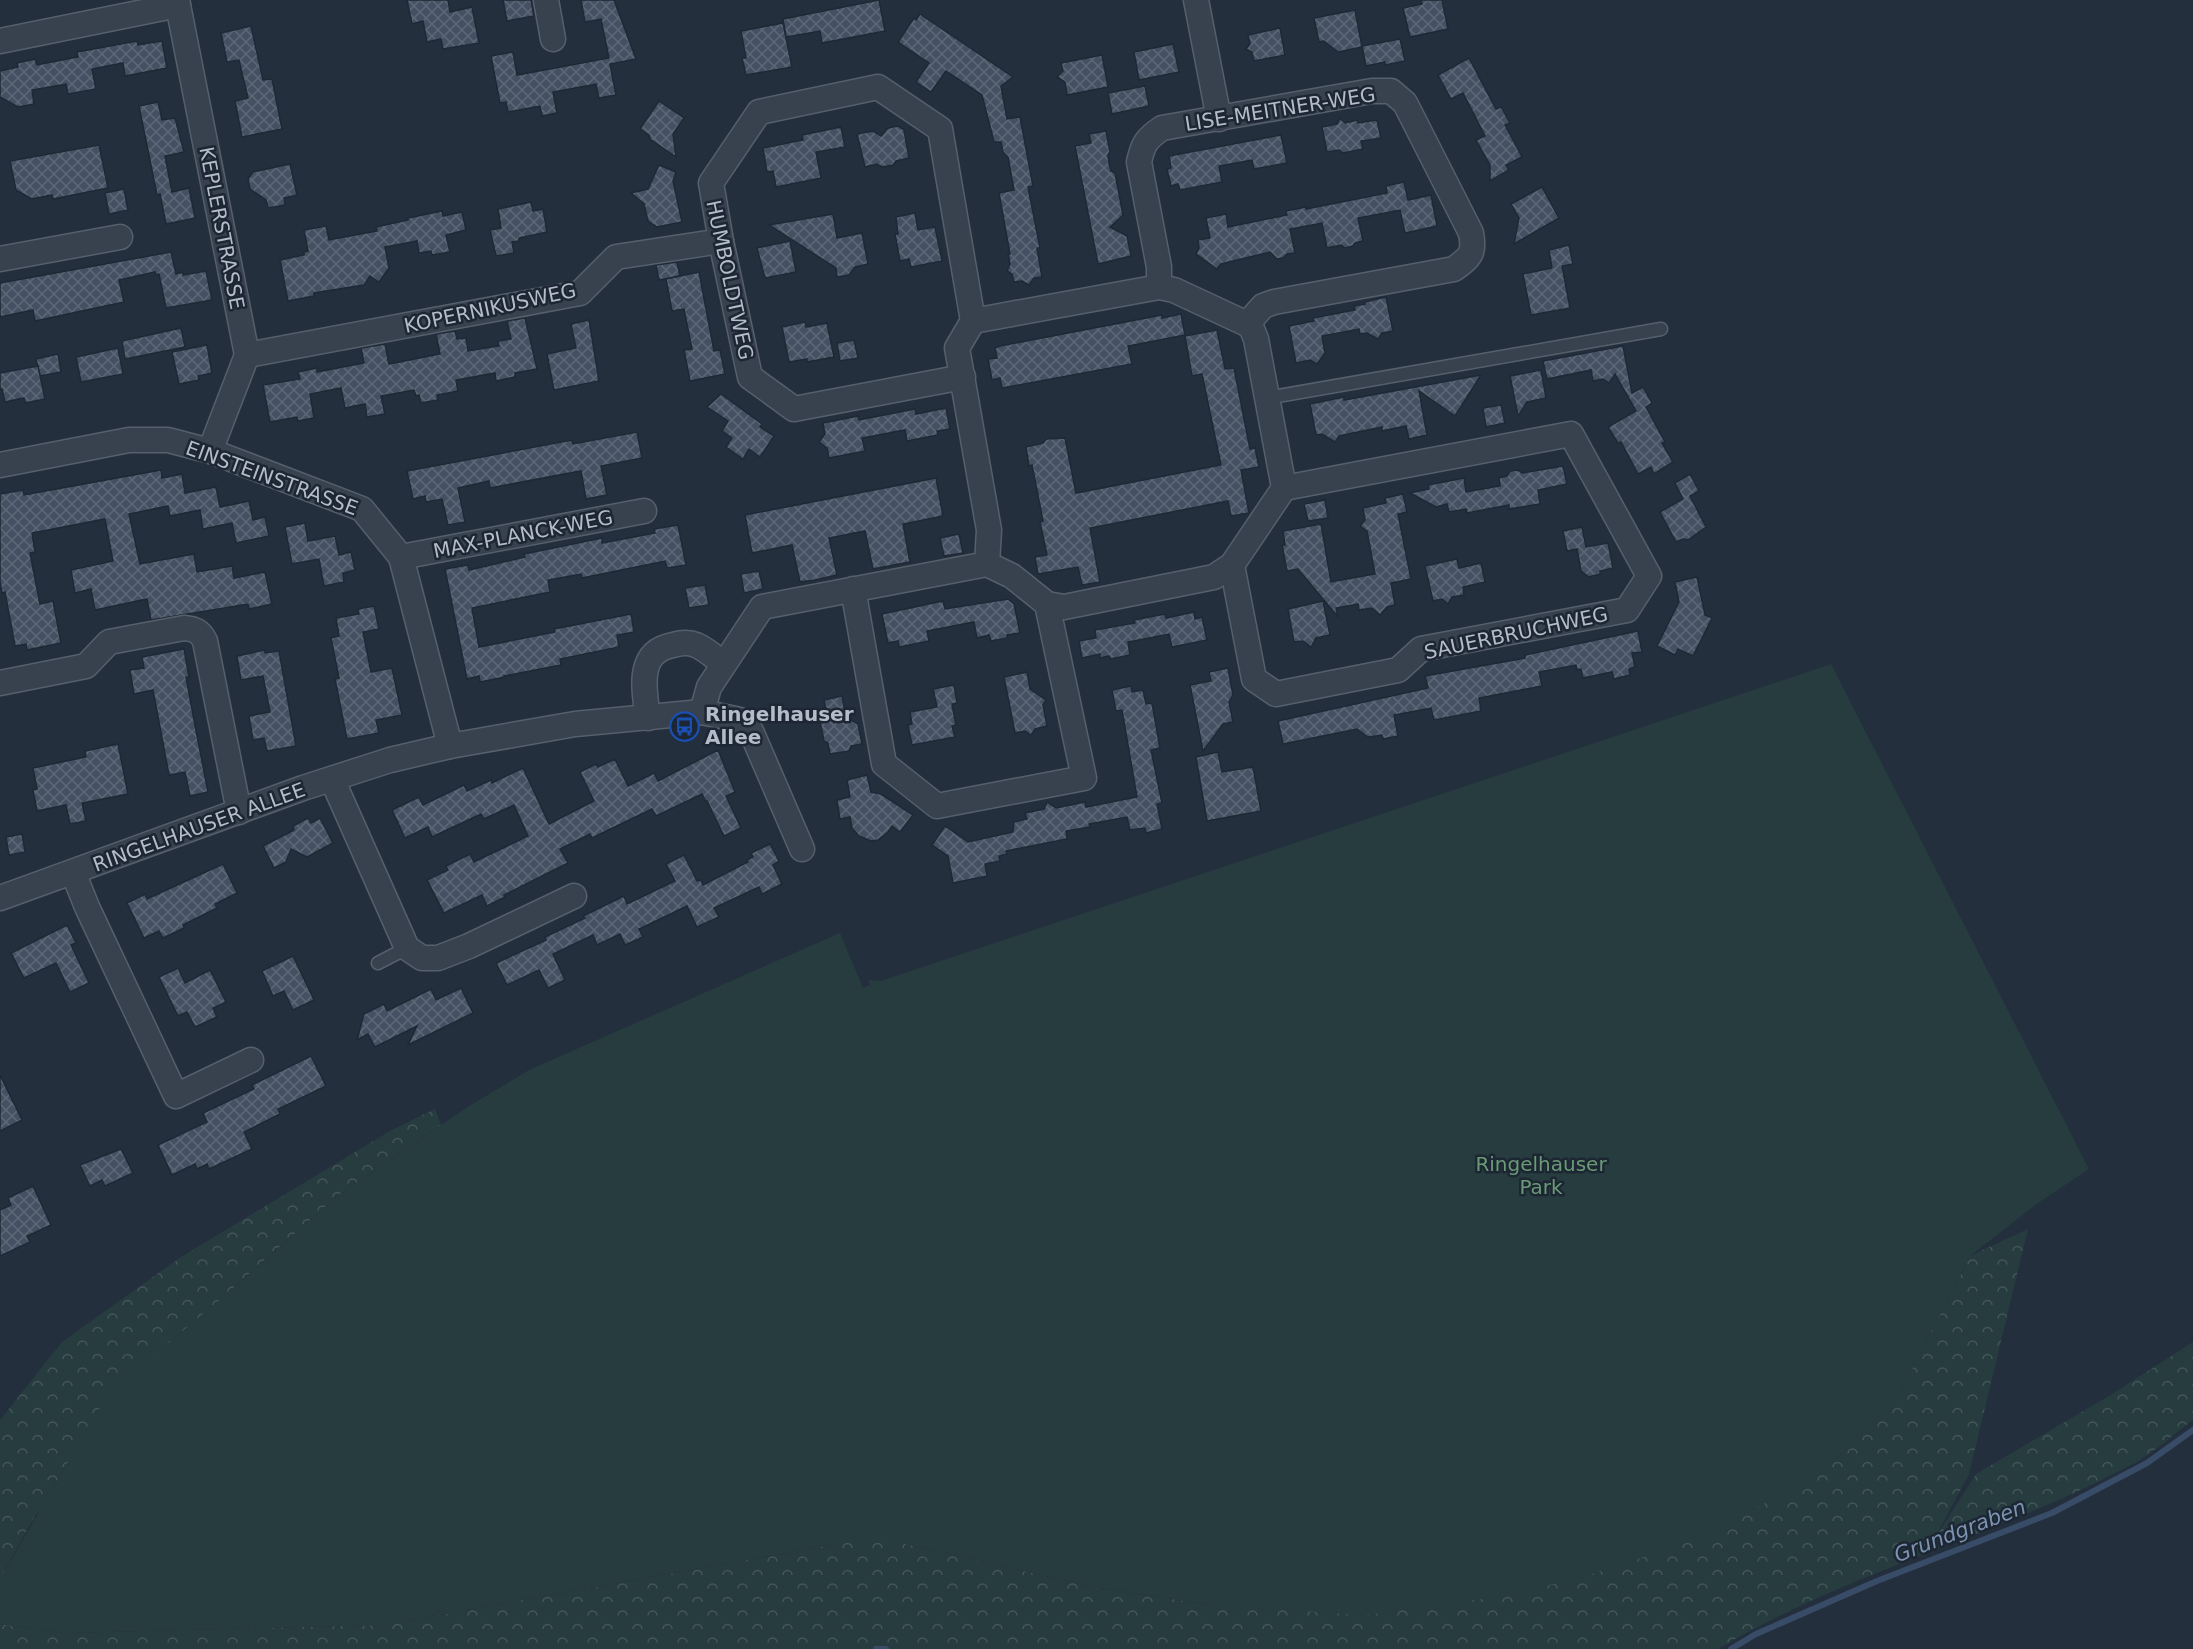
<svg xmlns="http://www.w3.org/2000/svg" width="2193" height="1649" font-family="'DejaVu Sans',sans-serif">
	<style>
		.forest { fill: url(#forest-crowns) }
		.park { fill: #263c3f }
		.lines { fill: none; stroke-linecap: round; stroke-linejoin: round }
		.stream { stroke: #394c67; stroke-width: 6 }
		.building { fill: url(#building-cross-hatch); stroke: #1f2835; stroke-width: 1.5 }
		.lane-casing { stroke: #565f6c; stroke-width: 15 }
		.street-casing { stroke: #565f6c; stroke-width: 27 }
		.lane { stroke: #38414e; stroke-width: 12 }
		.street { stroke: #38414e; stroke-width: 24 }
		.labels { text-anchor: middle; stroke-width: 5; stroke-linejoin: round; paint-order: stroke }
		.street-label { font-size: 20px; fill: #b4bcc9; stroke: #1d2633 }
		.poi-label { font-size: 20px; font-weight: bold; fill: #b4bcc9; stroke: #1d2633; text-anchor: start }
		.park-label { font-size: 20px; fill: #6b9a76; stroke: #1d2633 }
		.water-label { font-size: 21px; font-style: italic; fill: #7c92b1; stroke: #1d2633 }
	</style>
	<defs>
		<pattern id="forest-crowns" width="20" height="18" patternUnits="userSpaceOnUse" patternTransform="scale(1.5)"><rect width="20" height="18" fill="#263c3f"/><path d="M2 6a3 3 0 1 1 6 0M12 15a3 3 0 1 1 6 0" fill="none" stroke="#435659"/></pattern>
		<pattern id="building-cross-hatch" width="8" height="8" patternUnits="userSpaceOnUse" patternTransform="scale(1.5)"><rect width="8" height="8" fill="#455162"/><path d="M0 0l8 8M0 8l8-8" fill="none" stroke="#5d6877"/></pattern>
	</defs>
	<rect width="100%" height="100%" fill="#242f3e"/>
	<g class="forest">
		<path d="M435,1109L441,1125L339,1195L230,1291L35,1516L0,1579V1420L62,1342L181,1257L390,1131Z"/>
		<path d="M2028,1229L1969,1474L1932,1543L1976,1474L2109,1396L2193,1342V1420C2175,1433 2157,1450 2138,1461C2003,1535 1850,1570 1718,1649H0V1624L64,1633L383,1625L841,1543H901L1093,1587L1219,1606L1896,1400L1970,1256Z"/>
	</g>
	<path class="park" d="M1831,664L2089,1169L2038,1203L1970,1256L1896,1400L1822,1472L1701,1538L1583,1577L1503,1596L1367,1615L1219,1606L1093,1587L901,1543H841L383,1625L64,1633L0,1624V1579L107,1395L230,1291L339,1195L466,1108L529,1070L840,933L863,988L870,985L868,980L881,981Z"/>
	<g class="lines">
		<g class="stream">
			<path d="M876,1649H886"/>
			<path d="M1731,1649L1756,1634L1877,1581L2052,1513L2147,1463L2193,1430"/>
		</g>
	</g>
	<g class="building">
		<path d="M407,0H448L450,12L472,7L479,43L443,49L441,39L427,42L423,21L412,24Z"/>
		<path d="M503,0H531L534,16L507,21Z"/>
		<path d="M581,0H614L636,59L610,64L616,95L599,98L596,84L553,92L557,113L542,116L540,106L508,112L506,102L500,103L491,56L513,52L517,75L609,58L601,19L585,22Z"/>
		<path d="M879,0L885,31L822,43L820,31L786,37L783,19Z"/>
		<path d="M1421,0H1442L1448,29L1410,37L1403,8L1422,4Z"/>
		<path d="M1355,10L1362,47L1338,52L1324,41L1319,42L1314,18Z"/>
		<path d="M920,14L1013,77L1001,86L1007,119L1020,117L1033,186L1028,187L1040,248H1037L1042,277L1034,278L1029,285L1022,281L1014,282L1012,274L1007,271L1010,264L1008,254H1010L999,193L1014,190L1008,157L1003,152L1001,142H994L982,95L946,71L931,92L916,82L929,63L898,42L914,18L916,20Z"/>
		<path d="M783,23L792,67L746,75L742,58H746L741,31Z"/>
		<path d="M251,26L263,80L272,79L282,129L242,137L235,101L248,98L239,60L227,62L221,33Z"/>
		<path d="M1280,28L1285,55L1254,61L1252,52L1246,49L1250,44L1248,35Z"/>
		<path d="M1400,39L1405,61L1385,65V62L1366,66L1362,46Z"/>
		<path d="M137,41L138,45L162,41L167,68L125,76L123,63L92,69L96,89L68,94L66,84L32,90L34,104L18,107L0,97V71L18,67L17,63L35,59L37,65L78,57L77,52Z"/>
		<path d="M1173,44L1179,72L1139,80L1134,52Z"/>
		<path d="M1102,55L1108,87L1067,95L1065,82L1057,77L1063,71L1061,63Z"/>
		<path d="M1469,58L1496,109L1501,107L1510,123L1505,125L1522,157L1506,165L1509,170L1490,181V165L1476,140L1485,136L1463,93L1451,99L1438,75Z"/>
		<path d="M1145,86L1149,106L1112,114L1108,93Z"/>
		<path d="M659,101L684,118L673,134L676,157L650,139L649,135L640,129Z"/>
		<path d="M158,102L162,120L175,118L184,152L165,156L172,192L189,188L195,218L166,224L160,194L157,195L139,106Z"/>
		<path d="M1340,118L1345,123L1357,120L1358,123L1377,120L1381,138L1361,141L1363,149L1343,153L1339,150L1327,152L1322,127L1337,124Z"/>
		<path d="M898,126L904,130L909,158L896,161L893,165L882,167L877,164L865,167L857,134L873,131L881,136L888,128Z"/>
		<path d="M841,127L845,147L816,152L821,178L776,187L773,171L767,172L763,148L803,140L802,135Z"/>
		<path d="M1106,131L1110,152L1108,155L1109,163L1111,171L1115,173L1123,215L1110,227L1127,236L1131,256L1098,264L1075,146L1091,143L1089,134Z"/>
		<path d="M1281,135L1287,163L1254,169L1252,160L1219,166L1222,182L1180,190L1178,184L1171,186L1167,169L1171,168L1169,156Z"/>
		<path d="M99,145L108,188L53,199L52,195L32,199L16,190L10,161Z"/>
		<path d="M290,164L297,195L284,198L285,205L268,208L266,200L250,189L248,179L253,172Z"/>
		<path d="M659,165L676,172L673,181L682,222L657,227L648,221L644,204L631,193L648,189Z"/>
		<path d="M1404,182L1408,200L1431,195L1437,226L1405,233L1400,210L1358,218L1363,241L1355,243L1353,246L1345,248L1341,245L1327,248L1322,223L1290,229L1295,253L1287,254L1283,258L1277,259L1270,252L1221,264L1217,269L1196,254L1199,248L1198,240L1210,238L1206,218L1226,214L1228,227L1287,215L1286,211L1306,207V209L1387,193L1386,186Z"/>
		<path d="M1542,187L1559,218L1514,244L1519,218L1511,204Z"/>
		<path d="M124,189L128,210L109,214L105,193Z"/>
		<path d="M531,202L533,211L543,209L547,232L519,238V241L512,242L514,253L496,256L490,230L501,228L498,209Z"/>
		<path d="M442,211L443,216L462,212L466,230L446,235L450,252L432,255L431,251L419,253L417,241L385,247L389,268L379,282L370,276L364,285L314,293V296L288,301L280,260L304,255V252L308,251L304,230L326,226L329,240L377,231L376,227L408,220V218Z"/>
		<path d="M915,213L918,230L935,227L942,261L911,267L909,259L900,261L895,234H898L896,217Z"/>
		<path d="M833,214L837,238L862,233L868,264L855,267L849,275L837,277L836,268L769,225Z"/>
		<path d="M790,241L796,272L765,278L757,248Z"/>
		<path d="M1569,245L1573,264L1562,266L1570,308L1531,315L1523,274L1552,268L1549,250Z"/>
		<path d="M171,252L176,274L183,272V275L206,271L212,300L166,308L159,274L156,275L155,272L119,280L124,302L35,321L33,310L0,317V283Z"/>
		<path d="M677,262L680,276L659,280L656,265Z"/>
		<path d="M699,272L714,351L720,350L725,374L690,381L684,350L692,349L684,309L672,311L666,279Z"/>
		<path d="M1386,297L1393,331L1382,333L1378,339L1367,333L1360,334L1359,329L1322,336L1325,353L1317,364L1310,360L1296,363L1289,326L1314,321L1313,318L1355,310L1354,306L1365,304V302Z"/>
		<path d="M1181,314L1185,335L1128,346L1132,364L1002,388L1000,378L992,380L988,359L997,358L995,348L1000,346L1162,315V318Z"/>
		<path d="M525,318L537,369L515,373V377L496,381L495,373L456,380L458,391L437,395L438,400L421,403L419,395L416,396L414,390L381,396L385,414L367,417L365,404L345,408L341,388L310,394L314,418L298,421L297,417L270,422L263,385L300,379L298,372L317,368V372L364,363L361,348L385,344L389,364L440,354L436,334L455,331L457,339L466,338L468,351L499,346L498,341L511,339L507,321Z"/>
		<path d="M589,320L599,381L554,390L547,354L576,348L571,324Z"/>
		<path d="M805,322L806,327L827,323L834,357L807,362V359L789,362L782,327Z"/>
		<path d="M181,328L185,347L125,359L122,341Z"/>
		<path d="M1217,330L1225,369L1234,368L1250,449L1255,448L1259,467L1241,470L1249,513L1231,516L1228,501L1090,528L1100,582L1082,585L1078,567L1038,574L1035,557L1047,555L1040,522L1043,521L1032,465L1029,466L1026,447L1043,443L1046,439L1065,438L1076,493L1221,465L1202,374L1192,376L1185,336Z"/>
		<path d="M854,340L858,358L840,361L837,343Z"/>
		<path d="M207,345L212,373L198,376L199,380L179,384L172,352Z"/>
		<path d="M1623,346L1632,393L1643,387L1652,403L1646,407L1665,442L1662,443L1673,462L1654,474L1651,467L1638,474L1621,442L1618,443L1608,427L1636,411L1615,374L1609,383L1603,379L1593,381L1591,370L1547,379L1543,361Z"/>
		<path d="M118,348L123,374L81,382L76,357Z"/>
		<path d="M58,354L61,372L40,376L36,359Z"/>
		<path d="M38,366L45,399L25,403L24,398L5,402L2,389H0V373Z"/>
		<path d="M1541,370L1546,398L1527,402L1518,416L1510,376Z"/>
		<path d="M1481,375L1455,416L1419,391L1427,435L1409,439L1406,426L1382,431V427L1339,436L1335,442L1322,434L1316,435L1310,404L1344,397V400Z"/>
		<path d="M721,394L762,424L760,427L774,436L760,457L749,449L743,459L726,447L732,438L722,431L728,421L707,407Z"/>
		<path d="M1501,405L1505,423L1486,427L1483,408Z"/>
		<path d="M946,408L950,429L937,431L938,435L907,441L905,430L862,438L865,451L829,458L827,448L819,442L825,434L823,423L858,416L859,420L915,409L916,414Z"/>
		<path d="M637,432L642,458L601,466L607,495L586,499L581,471L490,488L489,481L458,488L465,522L448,525L442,499L426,502L425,496L413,499L407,471L572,440L573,444Z"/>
		<path d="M1563,466L1567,484L1538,490L1540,504L1509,509V505L1467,513L1466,509L1449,512L1447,504L1436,507L1410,493L1429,489L1428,485L1464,478L1466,492L1500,486L1499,478L1507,476L1510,471L1518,470L1522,473Z"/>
		<path d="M161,470L162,478L182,474L185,493L216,487L220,507L249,501L253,520L265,517L269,536L236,543L232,523L203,529L200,510L170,516L168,506L129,514L140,564L194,554L197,572L232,566L234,578L265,572L272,604L249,609L248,604L151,620L147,599L95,610L91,589L75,593L71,570L113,561L105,519L32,533L35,552L30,553L40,604L53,601L61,643L27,650L26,644L15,646L5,592L2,593L0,582V494L23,490L24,495Z"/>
		<path d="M1690,474L1699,491L1690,496L1706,527L1688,540L1683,539L1676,542L1660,512L1683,499L1675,483Z"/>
		<path d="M936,478L943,516L903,524L910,562L873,569L865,531L829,538L837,575L815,580L800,582L792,545L752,553L745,515Z"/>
		<path d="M1403,494L1407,512L1398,514L1411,579L1391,583L1395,605L1387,607L1380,615L1372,608L1359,610L1358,604L1336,608L1338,617L1298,569L1287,571L1282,545H1285L1283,531L1321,524L1331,582L1375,574L1367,531L1360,526L1365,520L1363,508L1386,503L1385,498Z"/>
		<path d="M1325,500L1328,518L1308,521L1304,504Z"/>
		<path d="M305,523L308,541L335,536L339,555L351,552L355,570L343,573L344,582L324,586L319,559L292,564L285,527Z"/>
		<path d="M678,525L686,565L667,568L665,561L582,578L581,574L548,580L550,592L472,608L479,647L555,632L554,629L631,614L634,632L617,635L619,647L560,659L561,665L504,676L505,677L480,682L479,676L467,679L445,569L468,565L469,570L525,557L524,554L602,538V543L655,533L654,529Z"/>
		<path d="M1582,527L1586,547L1608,543L1613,568L1600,571V574L1589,577L1581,571L1577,549L1567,551L1563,531Z"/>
		<path d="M959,534L963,553L944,556L940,538Z"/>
		<path d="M1457,559L1459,568L1481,563L1485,582L1463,587L1464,595L1452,597L1448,604L1442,599L1433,601L1425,566Z"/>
		<path d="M759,571L763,589L744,593L741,574Z"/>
		<path d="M1697,577L1705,615L1712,618L1693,656L1678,649L1675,655L1657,646L1679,602L1675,582Z"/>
		<path d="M705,585L709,605L689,608L685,588Z"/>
		<path d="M1008,599L1014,604L1020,633L1007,635V638L991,641L989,635L977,638L974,622L927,631L929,641L899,647L898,641L888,643L882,614L943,601L945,609Z"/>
		<path d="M1323,601L1330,635L1316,638L1311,647L1303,641L1294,642L1288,609Z"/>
		<path d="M374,606L379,629L363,632L371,672L392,668L402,715L376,720L379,733L347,739L335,679L339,678L331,638L339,636L336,618L359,614L358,609Z"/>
		<path d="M1194,612L1195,619L1202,617L1207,640L1172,647L1169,634L1128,642L1130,655L1110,659L1109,656L1100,658V654L1082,658L1079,641L1096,638L1095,630L1135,623L1134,620L1165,614L1166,618Z"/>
		<path d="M1638,631L1642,652L1632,653L1635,667L1629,669L1630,675L1614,679L1612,672L1583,678L1581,669L1577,670L1576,665L1539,672L1542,686L1479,698L1481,711L1434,720L1431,708L1394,715L1398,736L1383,739L1382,735L1368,737L1357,729L1283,744L1278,721L1428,688L1425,676L1525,658V655Z"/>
		<path d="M184,649L189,677H186L194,720L208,792L190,796L185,772L169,775L153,690L134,694L130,670L144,668L142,657Z"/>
		<path d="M265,650V653L279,651L296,746L267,751L264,738L253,740L249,716L270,712L263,676L241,680L237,656Z"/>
		<path d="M1228,668L1233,695L1229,702L1233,722L1223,724L1203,751L1190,685L1211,681L1209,672Z"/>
		<path d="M1027,672L1030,689L1046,700L1043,705L1047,726L1035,729L1031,735L1025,731L1015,733L1004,677Z"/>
		<path d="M954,685L957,703L952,704L956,725L952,726L955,737L912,745L908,725L912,724L910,712L937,707L933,689Z"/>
		<path d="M1131,686L1132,692L1143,690L1146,704L1152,703L1160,748L1151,750L1162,803L1157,804L1162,829L1146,833L1145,828L1130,830L1127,817L1089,824L1090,827L1066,831L1067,839L1006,851L1007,854L999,856L1000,861L985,864L987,876L953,883L948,856L932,845L945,826L968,842L1013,832L1014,822L1027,819L1025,813L1044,809L1047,802L1056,808L1085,802L1086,807L1137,797L1122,710L1116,711L1112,690Z"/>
		<path d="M842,696L845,712L850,715L851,720L858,724L862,744L851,746L849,751L830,754L828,743L824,741L820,721L827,714L824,700Z"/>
		<path d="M118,744L128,794L82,803L86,821L70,824L66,805L37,811L33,790L37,789L33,768L86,757L85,751Z"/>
		<path d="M718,750L735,792L726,796L741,828L724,836L707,801L706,802L702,794L656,816L652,809L592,838L590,834L560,849L568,863L504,895L505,897L487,906L482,895L444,913L427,880L448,870L446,866L470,854L474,862L528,836L514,805L484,819L481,814L432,837L428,827L405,838L392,810L419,797L423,805L464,785L467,791L491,780L492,783L523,768L549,824L594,801L580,772L596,764L598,767L615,759L628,786L654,773L658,781Z"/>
		<path d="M1218,752L1222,772L1253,767L1261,811L1207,821L1196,757Z"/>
		<path d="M867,775L871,792L881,794L913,815L900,832L892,826L888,832L878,840L871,841L859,836L852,828L850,817L840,819L837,800L850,797L847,780Z"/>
		<path d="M308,818L311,823L320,818L333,843L307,857L291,849L286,862L274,868L263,846L294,830L293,826Z"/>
		<path d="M22,834L25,852L9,855L6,837Z"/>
		<path d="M770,844L779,861L773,865L782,884L762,894L759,887L714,908L719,917L697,927L687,906L639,929L643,937L625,945L620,934L597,945L593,935L553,954L565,980L548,988L539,970L507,985L496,963L546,940L545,937L585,918L583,916L624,896L627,904L675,881L666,864L684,855L697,881L701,880L703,885L748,862L747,860L753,857L751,853Z"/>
		<path d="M223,864L237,893L215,904L217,908L183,925L184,928L163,938L159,931L144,938L127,903L145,894L147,899Z"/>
		<path d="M67,925L76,943L71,945L89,983L70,992L56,963L24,978L11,953Z"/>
		<path d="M293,956L314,1000L293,1010L284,991L273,996L262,971Z"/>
		<path d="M178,968L185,983L210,970L226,1002L213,1008L217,1017L195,1027L187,1012L178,1016L159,977Z"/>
		<path d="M461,988L473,1013L408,1045L417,1026L375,1047L368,1034L357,1040L364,1014L384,1004L387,1011L431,989L436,1000Z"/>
		<path d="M311,1056L326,1086L278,1109L280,1114L244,1132L252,1149L209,1169L207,1164L197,1169L195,1164L172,1175L158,1145L207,1122L203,1113L254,1089L252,1085Z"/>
		<path d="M0,1075L22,1120L0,1131Z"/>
		<path d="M121,1149L133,1173L105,1186L102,1180L90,1186L80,1165Z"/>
		<path d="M33,1186L51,1225L27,1236L30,1242L0,1256V1210L11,1205L8,1198Z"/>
	</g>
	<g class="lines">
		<defs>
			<g id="lane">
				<path d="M1267,398L1661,329"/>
				<path d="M378,963L407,948"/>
			</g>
			<g id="street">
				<path d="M177,0L247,355L210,451"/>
				<path d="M546,0L553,39"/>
				<path d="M1196,0L1219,119"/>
				<path d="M0,41L178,5"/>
				<path d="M0,259L120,237"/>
				<path d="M1159,287V267L1139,162C1143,144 1146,139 1162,128L1372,91H1391L1405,103L1471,233C1475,254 1470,257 1454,269L1274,302L1263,306L1247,324"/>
				<path d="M247,355L580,293L616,257L721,241"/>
				<path d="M963,377L794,409L750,377L721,241L711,183L759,112L878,87L940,129L973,321"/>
				<path d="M0,465L129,440H168L210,451L362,509L401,557L450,746"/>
				<path d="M401,557L644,511"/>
				<path d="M1232,565L1254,679L1276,694L1398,670L1421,649L1627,610L1649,576L1571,434L1284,488"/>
				<path d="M853,589L884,764L937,806L1084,778L1047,604"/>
				<path d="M0,683L86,666L109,642L184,628C195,629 200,631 205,641L239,812"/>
				<path d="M702,712L709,687L762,607L987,564L1012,576L1047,604L1064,607L1214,577L1232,565L1284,488L1256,339L1252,329L1247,324L1174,290L1159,287L973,321L957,348L989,530L987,564"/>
				<path d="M648,718C644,689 636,652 673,645C680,643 689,642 696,645C706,649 715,658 723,663"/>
				<path d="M332,779L407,948L422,958H438L469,946L574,896"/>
				<path d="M73,872L87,907L176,1096L251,1060"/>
				<path d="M0,898L303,788L390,760L450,746L575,724L702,712L740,720L751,731L802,849"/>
			</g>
		</defs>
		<use href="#lane" class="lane-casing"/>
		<use href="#street" class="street-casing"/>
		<use href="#lane" class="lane"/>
		<use href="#street" class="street"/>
	</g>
	<defs>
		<symbol id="bus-ring" viewBox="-11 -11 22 22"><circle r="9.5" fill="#1d2633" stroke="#1a4fb4" stroke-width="1.5"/><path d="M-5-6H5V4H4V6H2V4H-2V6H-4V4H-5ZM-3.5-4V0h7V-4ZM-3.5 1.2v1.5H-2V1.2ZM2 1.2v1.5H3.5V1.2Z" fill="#1a4fb4"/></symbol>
	</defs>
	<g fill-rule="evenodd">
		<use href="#bus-ring" x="668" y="710" width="33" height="33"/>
	</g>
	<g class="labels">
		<g class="street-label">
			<text transform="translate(1280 109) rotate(-9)" y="7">LISE-MEITNER-WEG</text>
			<text transform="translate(222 228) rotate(79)" y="7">KEPLERSTRASSE</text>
			<text transform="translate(730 280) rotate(78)" y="7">HUMBOLDTWEG</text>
			<text transform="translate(490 308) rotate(-12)" y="7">KOPERNIKUSWEG</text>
			<text transform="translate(272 478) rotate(20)" y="7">EINSTEINSTRASSE</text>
			<text transform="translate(523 534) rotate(-11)" y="7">MAX-PLANCK-WEG</text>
			<text transform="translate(1516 633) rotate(-12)" y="7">SAUERBRUCHWEG</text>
			<text transform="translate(199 827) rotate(-20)" y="7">RINGELHAUSER ALLEE</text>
		</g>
		<g class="poi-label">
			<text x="705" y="721">Ringelhauser<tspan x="705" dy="23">Allee</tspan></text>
		</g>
		<g class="park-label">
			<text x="1541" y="1171">Ringelhauser<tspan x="1541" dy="23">Park</tspan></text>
		</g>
		<g class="water-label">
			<text transform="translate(1960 1531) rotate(-21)" y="7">Grundgraben</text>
		</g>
	</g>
</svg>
